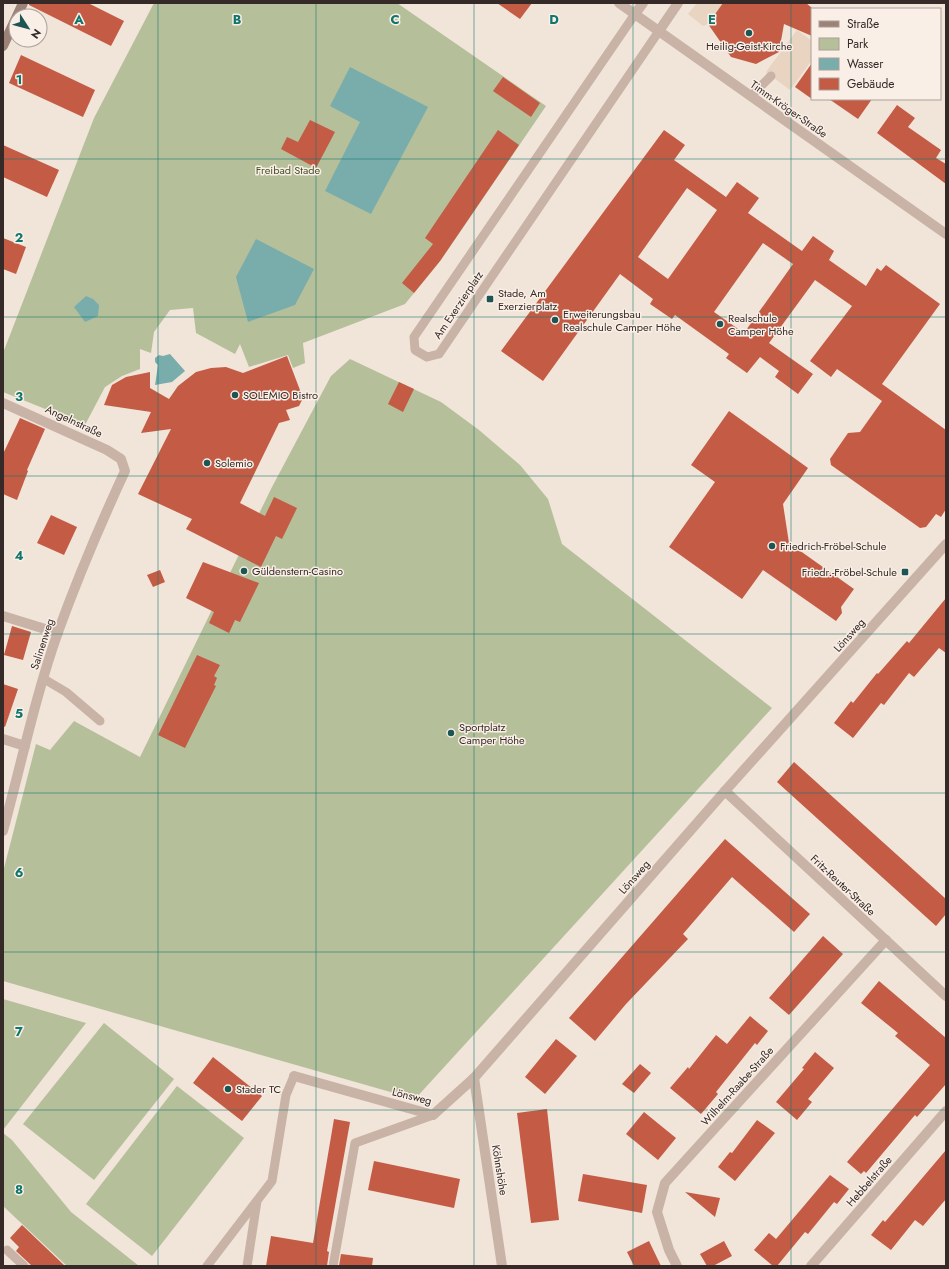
<svg xmlns="http://www.w3.org/2000/svg" width="949" height="1269" font-family="Jost,sans-serif">
	<style>
		.green { fill: #b5bf9a }
		.plaza { fill: #e9d4c1 }
		.water { fill: #79adac }
		.building { fill: #c45b45; fill-rule: evenodd }
		.lines { fill: none; stroke-linecap: round; stroke-linejoin: round }
		.lane { stroke: #c8b3a6; stroke-width: 9 }
		.street { stroke: #c8b3a6; stroke-width: 10 }
		.secondary { stroke: #9c8277; stroke-width: 10 }
		.grid { fill: none; stroke: #0f766e; stroke-width: 1; stroke-opacity: 0.55 }
		.poi-dot { fill: #1d5555; stroke: #f9efe6; stroke-width: 1.5 }
		.labels { text-anchor: middle; stroke-width: 3; stroke-linejoin: round; paint-order: stroke }
		.poi-label { font-size: 11px; fill: #352a27; stroke: #f9efe6; text-anchor: start }
		.street-label { font-size: 11px; fill: #352a27; stroke: #f9efe6 }
		.park-label { font-size: 11px; fill: #47522b; stroke: #f9efe6 }
		.grid-label { font-size: 13px; text-anchor: middle; font-weight: bold; fill: #0f766e; stroke: #f9efe6; stroke-width: 3; stroke-linejoin: round; paint-order: stroke }
	</style>
	<rect width="100%" height="100%" fill="#f1e4d9"/>
	<g class="green">
		<path d="M154,3H397L546,106L441,260L405,304L303,343L305,363L293,368L288,355L249,367L240,344L235,354L196,333L193,308L170,310L154,332L151,353L140,349V369L122,376L105,387L85,425L3,392V353L94,118Z"/>
		<path d="M350,359L441,402L479,430L520,465L548,499L562,544L772,708L415,1099L3,981V872L36,744L50,750L74,721L140,757L272,487L331,376Z"/>
		<path d="M3,999L86,1023L3,1130Z"/>
		<path d="M104,1023L174,1079L94,1180L23,1124Z"/>
		<path d="M177,1086L244,1138L152,1256L86,1204Z"/>
		<path d="M3,1133L12,1140L71,1212L139,1266H67L3,1206Z"/>
	</g>
	<g class="plaza">
		<path d="M697,3H723L708,24L703,26L688,14Z"/>
		<path d="M797,30L812,41V60L790,90L766,72Z"/>
	</g>
	<g class="water">
		<path d="M350,67L428,107L371,214L325,191L360,122L330,106Z"/>
		<path d="M256,239L314,269L295,305L248,322L236,277Z"/>
		<path d="M86,296L93,299L99,305L98,316L85,322L74,307Z"/>
		<path d="M170,354L185,371L172,382L155,385L158,365L155,362V358L159,355L163,356Z"/>
	</g>
	<g class="building">
		<path d="M29,3H88L124,21L111,46L29,5Z"/>
		<path d="M497,3H532L520,19Z"/>
		<path d="M723,3H806L812,8V36L784,24L779,52L756,64L731,57L708,24Z"/>
		<path d="M21,55L95,90L83,117L9,83Z"/>
		<path d="M812,63V99L795,87Z"/>
		<path d="M503,77L540,103L531,117L493,91Z"/>
		<path d="M829,99H872L858,119Z"/>
		<path d="M897,105L915,118L908,127L941,150L936,158L946,164V184L877,133Z"/>
		<path d="M310,120L335,132L316,168L281,149L287,137L298,142Z"/>
		<path d="M498,130L519,145L440,261L414,293L402,283L433,244L425,238Z"/>
		<path d="M664,130L685,145L674,160L726,197L737,182L759,198L748,213L802,251L813,236L834,251L829,260L866,286L877,268L881,271L886,265L940,304L882,384L946,430V509L941,517L936,514L926,527L920,528L831,465L830,459L848,433L860,432L882,401L837,369L831,377L810,361L852,306L815,280L769,343L813,374L798,394L775,377L779,371L760,357L747,373L726,358L729,354L675,315L672,319L650,304L653,299L620,274L543,381L501,351ZM687,188L717,210L668,279L638,257ZM763,243L793,264L744,333L714,312Z"/>
		<path d="M3,145L59,170L47,197L3,177Z"/>
		<path d="M3,238L26,247L16,274L3,269Z"/>
		<path d="M287,356L303,398L299,406L286,410L290,420L279,423L240,503L265,516L274,497L297,508L282,539L276,536L261,567L186,529L192,519L138,494L171,429L141,433L151,412L104,405L112,385L126,377L150,372V388L169,399L178,386L196,372L211,368L226,367L243,373Z"/>
		<path d="M399,382L414,389L403,412L388,404Z"/>
		<path d="M729,411L808,468L783,504L789,543L854,589L841,607L842,613L836,621L763,570L742,599L669,547L715,482L691,465Z"/>
		<path d="M20,418L45,429L27,470L28,471L17,500L3,494V454Z"/>
		<path d="M51,515L77,527L64,555L37,543Z"/>
		<path d="M203,562L259,583L240,622L235,620L229,633L209,623L214,612L186,598Z"/>
		<path d="M160,570L165,582L153,587L147,575Z"/>
		<path d="M946,598V653L939,648L914,677L909,673L884,705L881,703L853,738L834,723L851,701L853,703L877,673L878,674L907,641L909,643Z"/>
		<path d="M12,626L31,632L23,660L4,655Z"/>
		<path d="M197,655L220,665L214,676L217,678L214,685L216,686L185,748L158,735Z"/>
		<path d="M3,684L18,689L5,727L3,726Z"/>
		<path d="M794,762L946,899V914L936,926L777,782Z"/>
		<path d="M725,839L810,914L794,932L732,877L683,934L688,939L626,1004L595,1041L569,1018Z"/>
		<path d="M823,936L843,954L789,1015L769,998Z"/>
		<path d="M879,981L946,1038V1084L917,1117L915,1115L866,1173L864,1171L861,1174L847,1162L930,1065L895,1036L898,1033L861,1003Z"/>
		<path d="M750,1016L768,1031L757,1045L755,1043L716,1092L718,1094L701,1114L670,1088L688,1067L689,1069L716,1035L727,1044Z"/>
		<path d="M556,1039L577,1056L545,1094L525,1077Z"/>
		<path d="M815,1052L834,1068L808,1099L812,1102L797,1120L776,1102L804,1069L802,1068Z"/>
		<path d="M213,1057L262,1096L242,1121L193,1083Z"/>
		<path d="M640,1064L651,1073L634,1093L622,1084Z"/>
		<path d="M547,1109L559,1220L531,1223L517,1113Z"/>
		<path d="M644,1112L676,1138L658,1160L626,1134Z"/>
		<path d="M334,1119L350,1122L327,1251L329,1252L327,1266H266L271,1236L313,1243Z"/>
		<path d="M757,1120L775,1133L735,1181L718,1167L730,1152L732,1153Z"/>
		<path d="M946,1150V1199L923,1226L915,1220L891,1250L871,1235L883,1220L885,1222Z"/>
		<path d="M374,1161L460,1179L454,1208L368,1190Z"/>
		<path d="M583,1174L647,1185L642,1213L578,1201Z"/>
		<path d="M830,1175L849,1189L837,1204L834,1202L808,1234L805,1232L777,1266H773L754,1250L769,1233L776,1239Z"/>
		<path d="M685,1192L720,1198L715,1217Z"/>
		<path d="M22,1225L65,1266H32L16,1251L19,1247L10,1238Z"/>
		<path d="M649,1241L661,1266H634L627,1252Z"/>
		<path d="M724,1241L732,1256L713,1266H707L700,1254Z"/>
		<path d="M341,1254L373,1258L372,1266H339Z"/>
	</g>
	<g class="lines">
		<g class="lane">
			<path d="M635,14L414,337L415,350L427,357L439,354L659,31"/>
			<path d="M751,96L771,76"/>
			<path d="M44,679L66,692L100,721"/>
			<path d="M7,1250L24,1266"/>
			<path d="M207,1266L272,1181L286,1095L294,1076"/>
			<path d="M247,1266L257,1201"/>
			<path d="M333,1266L355,1143L433,1115"/>
		</g>
		<g class="street">
			<path d="M619,3L946,234"/>
			<path d="M635,14L643,3"/>
			<path d="M659,31L678,3"/>
			<path d="M3,403L107,450L121,459L125,471C100,525 78,577 58,632C35,697 21,765 3,831"/>
			<path d="M3,616L58,633"/>
			<path d="M3,739L25,746"/>
			<path d="M725,791L946,996"/>
			<path d="M294,1076L433,1115L474,1078L725,791L946,544"/>
			<path d="M474,1078L502,1266"/>
			<path d="M677,1266L669,1250L657,1212L665,1183L886,940"/>
			<path d="M811,1266L946,1111"/>
		</g>
		<g class="secondary">
			<path d="M17,16L23,3"/>
			<path d="M3,46L16,18"/>
		</g>
	</g>
	<path class="grid" d="M158,3V1266M316,3V1266M474,3V1266M633,3V1266M791,3V1266M3,159H946M3,317H946M3,476H946M3,634H946M3,793H946M3,952H946M3,1110H946"/>
	<g class="poi-dot">
		<circle cx="749" cy="33" r="4"/>
		<rect x="486" y="295" width="8" height="8" rx="2"/>
		<circle cx="555" cy="320" r="4"/>
		<circle cx="720" cy="324" r="4"/>
		<circle cx="235" cy="395" r="4"/>
		<circle cx="207" cy="463" r="4"/>
		<circle cx="772" cy="546" r="4"/>
		<circle cx="244" cy="571" r="4"/>
		<rect x="901" y="568" width="8" height="8" rx="2"/>
		<circle cx="451" cy="733" r="4"/>
		<circle cx="228" cy="1089" r="4"/>
	</g>
	<g class="labels">
		<g class="poi-label">
			<text x="749" y="50" text-anchor="middle">Heilig-Geist-Kirche</text>
			<text x="498" y="297">Stade, Am<tspan x="498" dy="13">Exerzierplatz</tspan></text>
			<text x="563" y="318">Erweiterungsbau<tspan x="563" dy="13">Realschule Camper Höhe</tspan></text>
			<text x="728" y="322">Realschule<tspan x="728" dy="13">Camper Höhe</tspan></text>
			<text x="243" y="399">SOLEMIO Bistro</text>
			<text x="215" y="467">Solemio</text>
			<text x="780" y="550">Friedrich-Fröbel-Schule</text>
			<text x="252" y="575">Güldenstern-Casino</text>
			<text x="897" y="576" text-anchor="end">Friedr.-Fröbel-Schule</text>
			<text x="459" y="731">Sportplatz<tspan x="459" dy="13">Camper Höhe</tspan></text>
			<text x="236" y="1093">Stader TC</text>
		</g>
		<g class="street-label">
			<text transform="translate(789 109) rotate(35)" y="4">Timm-Kröger-Straße</text>
			<text transform="translate(458 305) rotate(-56)" y="4">Am Exerzierplatz</text>
			<text transform="translate(74 421) rotate(25)" y="4">Angelnstraße</text>
			<text transform="translate(849 635) rotate(-48)" y="4">Lönsweg</text>
			<text transform="translate(42 644) rotate(-72)" y="4">Salinenweg</text>
			<text transform="translate(634 877) rotate(-49)" y="4">Lönsweg</text>
			<text transform="translate(843 885) rotate(43)" y="4">Fritz-Reuter-Straße</text>
			<text transform="translate(737 1086) rotate(-48)" y="4">Wilhelm-Raabe-Straße</text>
			<text transform="translate(412 1096) rotate(14)" y="4">Lönsweg</text>
			<text transform="translate(500 1170) rotate(81)" y="4">Köhnshöhe</text>
			<text transform="translate(869 1181) rotate(-49)" y="4">Hebbelstraße</text>
		</g>
		<g class="park-label">
			<text x="288" y="174">Freibad Stade</text>
		</g>
	</g>
	<g class="grid-label">
		<text x="79" y="24">A</text>
		<text x="237" y="24">B</text>
		<text x="395" y="24">C</text>
		<text x="554" y="24">D</text>
		<text x="712" y="24">E</text>
		<text x="19" y="84">1</text>
		<text x="19" y="242">2</text>
		<text x="19" y="401">3</text>
		<text x="19" y="560">4</text>
		<text x="19" y="718">5</text>
		<text x="19" y="877">6</text>
		<text x="19" y="1036">7</text>
		<text x="19" y="1194">8</text>
	</g>
	<rect width="949" height="1269" fill="none" stroke="#352a27" stroke-width="8"/>
	<rect x="811" y="8" width="130" height="92" fill="#f9efe6" stroke="#aba09a"/>
	<rect x="819" y="21" width="20" height="6" fill="#9c8277" stroke="#aba09a"/>
	<text x="847" y="28" font-size="12" fill="#352a27">Straße</text>
	<rect x="819" y="38" width="20" height="12" fill="#b5bf9a" stroke="#aba09a"/>
	<text x="847" y="48" font-size="12" fill="#352a27">Park</text>
	<rect x="819" y="58" width="20" height="12" fill="#79adac" stroke="#aba09a"/>
	<text x="847" y="68" font-size="12" fill="#352a27">Wasser</text>
	<rect x="819" y="78" width="20" height="12" fill="#c45b45" stroke="#aba09a"/>
	<text x="847" y="88" font-size="12" fill="#352a27">Gebäude</text>
	<g transform="translate(28 28) rotate(126)"><circle r="19" fill="#f9efe6" stroke="#aba09a"/>
	<path d="M0-3L7 15L0 10L-7 15Z" fill="#1d5555"/>
	<text y="-6" font-size="11" font-weight="bold" text-anchor="middle" fill="#352a27">N</text>
	</g>
</svg>
